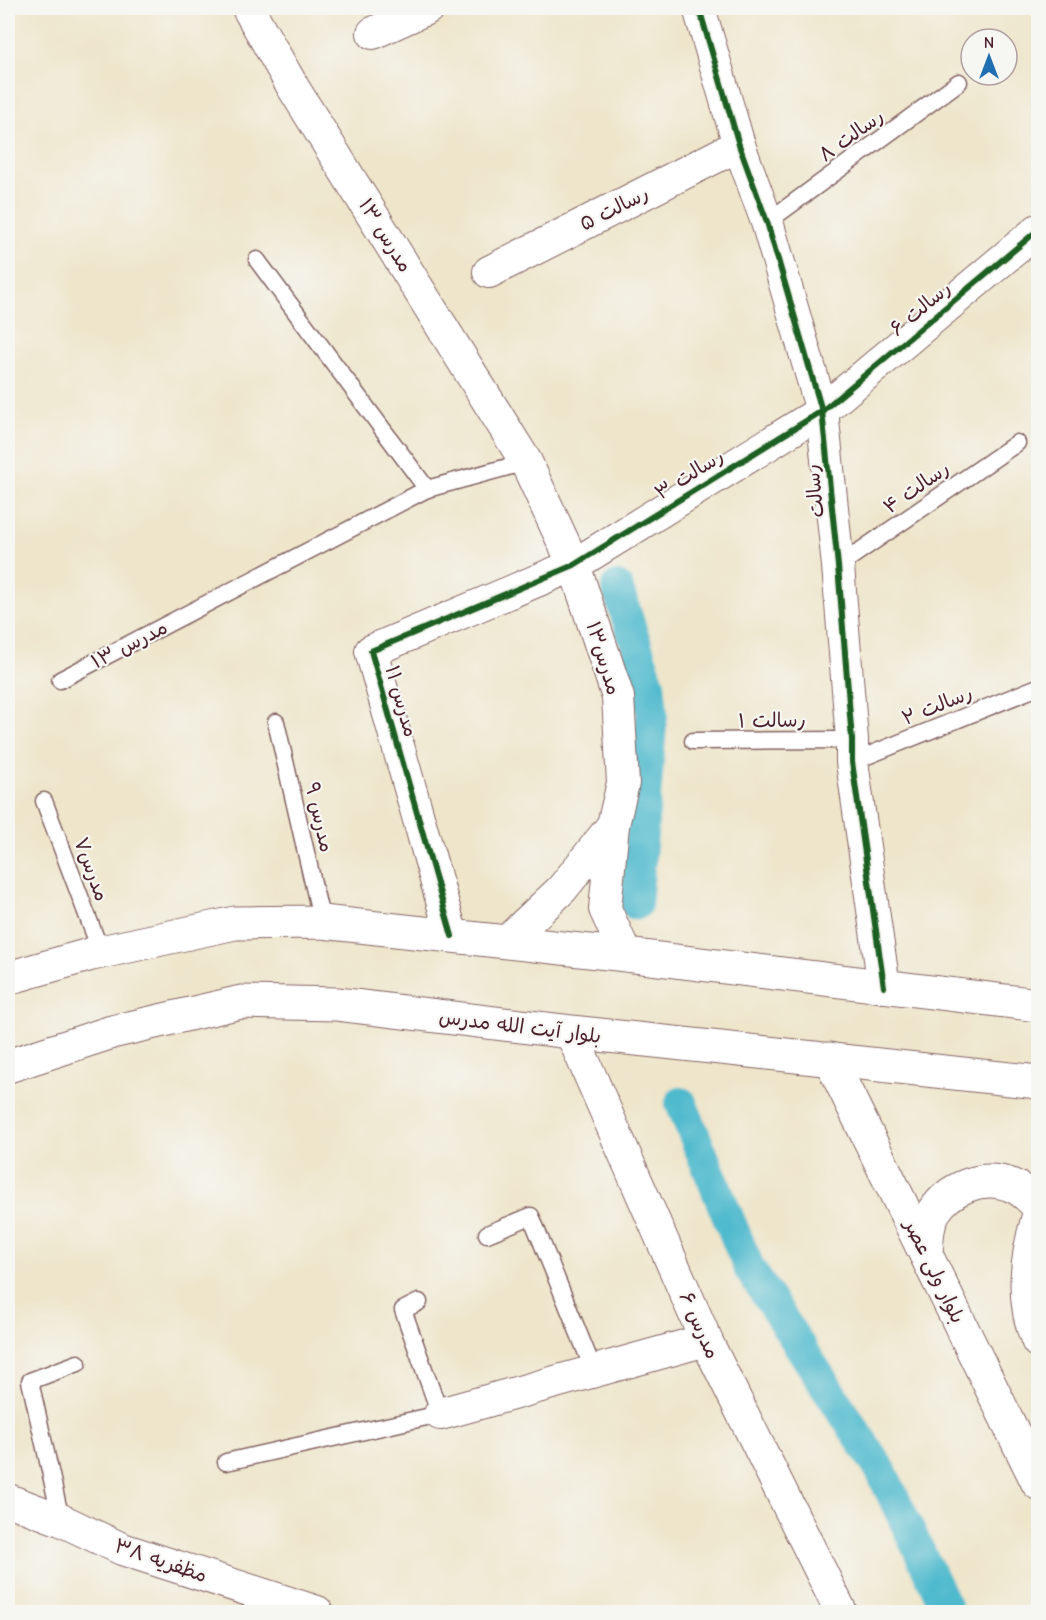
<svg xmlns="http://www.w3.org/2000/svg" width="1046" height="1620" font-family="'Comic Neue','Playpen Sans Arabic',sans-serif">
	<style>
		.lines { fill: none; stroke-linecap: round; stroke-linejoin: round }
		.canal { stroke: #50bacd; stroke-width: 32 }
		.service-casing { stroke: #836463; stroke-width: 19 }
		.minor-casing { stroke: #836463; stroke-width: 34 }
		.tertiary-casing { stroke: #836463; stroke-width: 35 }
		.secondary-casing { stroke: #836463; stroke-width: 35 }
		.service { stroke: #fff; stroke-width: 16 }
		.minor { stroke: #fff; stroke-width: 32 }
		.tertiary { stroke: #fff; stroke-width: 33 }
		.secondary { stroke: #fff; stroke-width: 33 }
		.cycleway-casing { stroke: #f6f6f2; stroke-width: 10 }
		.cycleway { stroke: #1b5e20; stroke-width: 6 }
		.labels { text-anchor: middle; stroke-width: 4.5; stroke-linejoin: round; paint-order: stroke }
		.street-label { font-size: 20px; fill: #4a1f2b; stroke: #f6f6f2 }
	</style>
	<rect width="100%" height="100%" fill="#f6f6f2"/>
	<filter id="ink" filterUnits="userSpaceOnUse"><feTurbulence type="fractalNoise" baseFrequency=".0167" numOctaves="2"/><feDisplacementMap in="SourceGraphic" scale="12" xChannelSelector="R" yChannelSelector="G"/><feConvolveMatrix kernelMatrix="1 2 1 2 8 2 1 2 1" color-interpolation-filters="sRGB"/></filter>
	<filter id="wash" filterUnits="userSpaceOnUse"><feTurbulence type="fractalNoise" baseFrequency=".008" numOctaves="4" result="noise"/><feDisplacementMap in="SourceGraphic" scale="24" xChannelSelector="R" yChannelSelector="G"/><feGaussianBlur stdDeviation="1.35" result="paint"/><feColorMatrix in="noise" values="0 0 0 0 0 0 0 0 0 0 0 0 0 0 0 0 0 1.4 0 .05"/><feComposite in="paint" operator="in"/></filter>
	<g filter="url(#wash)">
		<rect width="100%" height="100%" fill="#eee5ca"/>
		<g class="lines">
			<g class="canal">
				<path d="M617,587L649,684L652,713L636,904"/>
				<path d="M681,1103L749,1268L881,1471L948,1612"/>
			</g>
		</g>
	</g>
	<g filter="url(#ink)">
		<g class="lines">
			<defs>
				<g id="service">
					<path d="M767,222L959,82"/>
					<path d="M257,260L427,489"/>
					<path d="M838,566L1017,443"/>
					<path d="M60,680L427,489L526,462"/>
					<path d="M276,722L322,922"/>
					<path d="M693,741L852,740"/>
					<path d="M852,762L1038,687"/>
					<path d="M44,801L101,952"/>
					<path d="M487,1234L531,1216L594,1371"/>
					<path d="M226,1462L440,1414L403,1310L419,1302"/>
					<path d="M61,1520L30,1381L78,1363"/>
				</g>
				<g id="minor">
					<path d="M248,8L294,89L526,462L574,565L618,697L623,783L613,825"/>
					<path d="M699,8L739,145L767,222L822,411L838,566L852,740V762L884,987"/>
					<path d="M373,33L428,8"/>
					<path d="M489,272L739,145"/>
					<path d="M452,936L371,651L574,565L822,411L1038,230"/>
					<path d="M506,942L562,889L613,825L605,909L626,955"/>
					<path d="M571,1032L706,1340L841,1612"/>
					<path d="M440,1414L706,1340"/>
					<path d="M8,1500L61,1520L122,1549L317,1612"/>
				</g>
				<g id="tertiary">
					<path d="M830,1059L1038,1483"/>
					<path d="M1038,1218C1026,1259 1021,1301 1038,1341"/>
					<path d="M926,1253C927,1239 927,1225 934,1212C949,1188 981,1175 1008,1184C1021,1188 1030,1197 1038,1206"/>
				</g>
				<g id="secondary">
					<path d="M8,978L92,954L235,923L322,922L626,955L1038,1005"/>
					<path d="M8,1066L112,1032L241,1002L337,1004L571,1032L1038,1082"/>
				</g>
			</defs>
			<use href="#service" class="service-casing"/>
			<use href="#minor" class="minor-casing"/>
			<use href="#tertiary" class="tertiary-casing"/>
			<use href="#secondary" class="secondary-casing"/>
			<use href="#service" class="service"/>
			<use href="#minor" class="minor"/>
			<use href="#tertiary" class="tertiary"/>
			<use href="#secondary" class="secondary"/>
			<defs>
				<g id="cycleway">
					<path d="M699,8L739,145L767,222L822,411L838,566L852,740V762L884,987"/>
					<path d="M452,936L371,651L574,565L822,411L1038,230"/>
				</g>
			</defs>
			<use href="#cycleway" class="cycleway-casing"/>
			<use href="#cycleway" class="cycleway"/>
		</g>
	</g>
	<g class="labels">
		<g class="street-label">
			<text transform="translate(851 135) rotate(-36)" y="7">رسالت ۸</text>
			<text transform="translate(614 208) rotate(-27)" y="7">رسالت ۵</text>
			<text transform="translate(386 235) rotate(58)" y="7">مدرس ۱۳</text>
			<text transform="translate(920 308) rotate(-40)" y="7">رسالت ۶</text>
			<text transform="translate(689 474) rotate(-32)" y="7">رسالت ۳</text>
			<text transform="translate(916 487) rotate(-35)" y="7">رسالت ۴</text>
			<text transform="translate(814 491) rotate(-96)" y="7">رسالت</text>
			<text transform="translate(129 644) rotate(-27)" y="7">مدرس ۱۳</text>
			<text transform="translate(604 658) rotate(73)" y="7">مدرس۱۳</text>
			<text transform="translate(402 701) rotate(74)" y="7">مدرس ۱۱</text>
			<text transform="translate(937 705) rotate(-22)" y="7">رسالت ۲</text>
			<text transform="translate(772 720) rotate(-1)" y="7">رسالت ۱</text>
			<text transform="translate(320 817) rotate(77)" y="7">مدرس ۹</text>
			<text transform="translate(92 869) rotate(70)" y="7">مدرس۷</text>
			<text transform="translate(520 1026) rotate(7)" y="7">بلوار آیت الله مدرس</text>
			<text transform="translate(935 1271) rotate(64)" y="7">بلوار ولی عصر</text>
			<text transform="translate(700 1325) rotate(66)" y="7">مدرس ۶</text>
			<text transform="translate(161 1560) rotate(19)" y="7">مظفریه ۳۸</text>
		</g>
	</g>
	<rect width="1046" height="1620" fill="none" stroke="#f6f6f2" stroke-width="30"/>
	<g transform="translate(989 57)"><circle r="28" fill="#f6f6f2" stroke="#b1a0a2" stroke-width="1.5"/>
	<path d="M0-4.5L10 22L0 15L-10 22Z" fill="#1f6fb2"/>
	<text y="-9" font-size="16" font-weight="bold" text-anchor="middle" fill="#4a1f2b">N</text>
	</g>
</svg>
